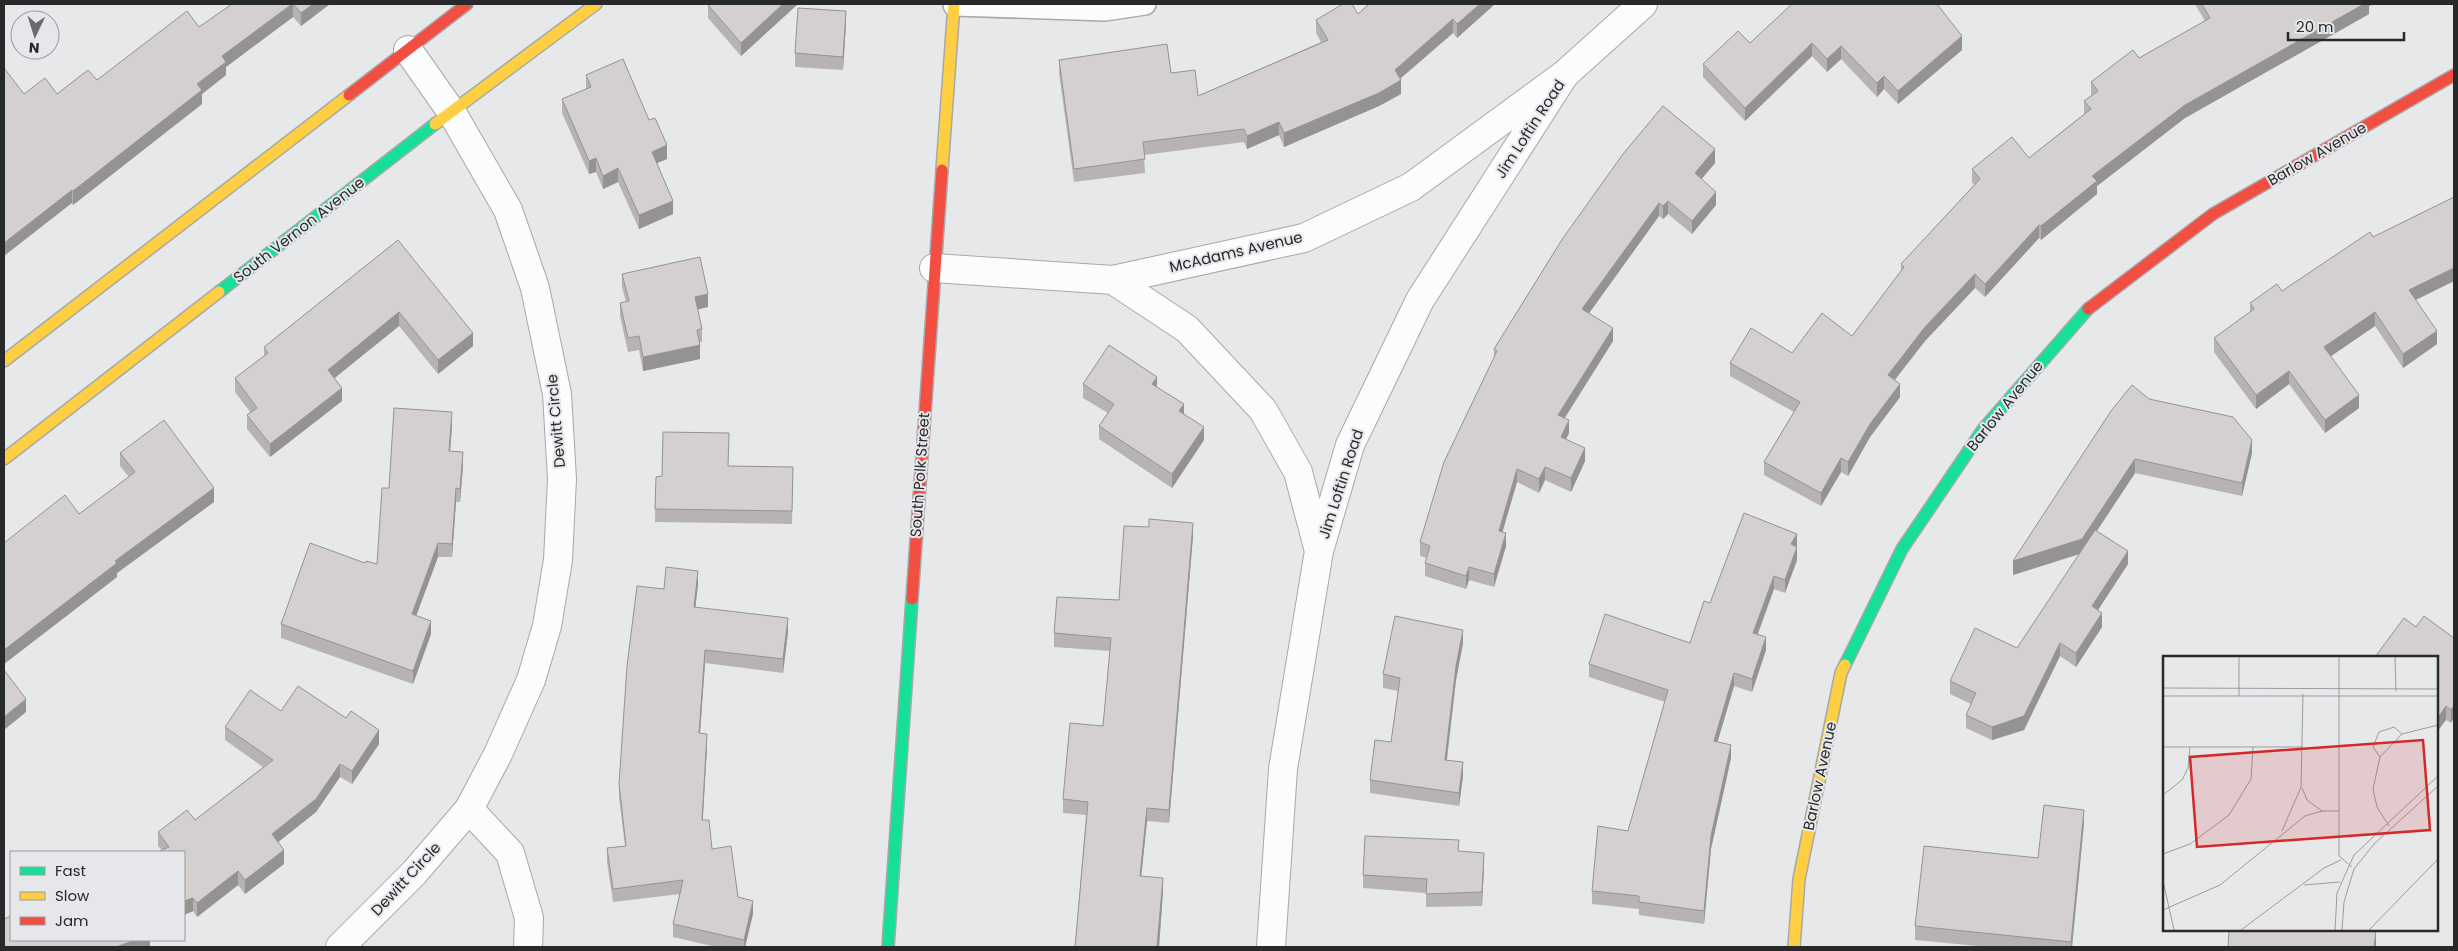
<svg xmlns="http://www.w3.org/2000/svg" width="2458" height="951" font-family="Poppins,sans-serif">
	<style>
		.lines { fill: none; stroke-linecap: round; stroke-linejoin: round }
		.lane-casing { stroke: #a7a8a9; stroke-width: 24 }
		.street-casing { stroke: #a7a8a9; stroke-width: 30 }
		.fast-casing { stroke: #a7a8a9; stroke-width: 14 }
		.slow-casing { stroke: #a7a8a9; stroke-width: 14 }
		.jam-casing { stroke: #a7a8a9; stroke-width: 14 }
		.lane { stroke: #fbfcfc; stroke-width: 21 }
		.street { stroke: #fbfcfc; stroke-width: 28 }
		.fast { stroke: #16e098; stroke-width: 11 }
		.slow { stroke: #ffcf43; stroke-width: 11 }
		.jam { stroke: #f24e42; stroke-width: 11 }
		.wall { fill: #b7b3b3 }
		.shaded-wall { fill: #959292 }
		.building { fill: #d5d0d0; stroke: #959292 }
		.labels { text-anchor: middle; stroke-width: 4; stroke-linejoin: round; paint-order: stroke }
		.street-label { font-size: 15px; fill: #28292b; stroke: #e5e7eb }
		.inset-road { fill: none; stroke: #9a9c9e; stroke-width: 1 }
		.view { fill: #d62828; fill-opacity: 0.15; stroke: #d62828; stroke-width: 2.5 }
		.inset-edge { fill: none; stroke: #28292b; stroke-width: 2.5 }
	</style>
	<rect width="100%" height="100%" fill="#e6e8ea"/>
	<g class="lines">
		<defs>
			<path id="lane" d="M954,5L1105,10L1145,4"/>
			<g id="street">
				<path d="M934,268L1113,280L1304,238L1411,187L1565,74L1643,4"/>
				<path d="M1113,280L1187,329L1263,410L1298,472L1319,551"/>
				<path d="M469,809L510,853L529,918L528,947"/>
				<path d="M340,947L414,873L469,809L498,754L531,680L547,626L558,560L562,479L557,394L535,288L508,210L451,111L408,50"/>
				<path d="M1271,947L1283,769L1319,551L1350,445L1420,300L1565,74"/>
			</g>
			<g id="fast">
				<path d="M219,292L435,124"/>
				<path d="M1845,665L1902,549L1984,428L2088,309"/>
				<path d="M888,947L912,599"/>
			</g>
			<g id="slow">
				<path d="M435,124L596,4"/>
				<path d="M942,170L954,4"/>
				<path d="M4,361L349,95"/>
				<path d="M4,459L219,292"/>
				<path d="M1794,947L1799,879L1841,673L1845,665"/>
			</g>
			<g id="jam">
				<path d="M349,95L467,4"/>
				<path d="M2088,309L2213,214L2454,75"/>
				<path d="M912,599L942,170"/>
			</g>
		</defs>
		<use href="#lane" class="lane-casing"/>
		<use href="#street" class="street-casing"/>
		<use href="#fast" class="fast-casing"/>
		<use href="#slow" class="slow-casing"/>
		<use href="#jam" class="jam-casing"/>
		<use href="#lane" class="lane"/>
		<use href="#street" class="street"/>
		<use href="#fast" class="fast"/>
		<use href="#slow" class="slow"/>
		<use href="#jam" class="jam"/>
	</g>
	<g class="wall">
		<path d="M232,4H330L301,26L293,17L226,67V75L202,94V104L73,205L24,94H57L97,80L199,27Z"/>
		<path d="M798,4L741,56L708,18V5Z"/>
		<path d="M1369,4H1495L1457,38L1453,33L1400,79L1401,94L1379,106L1284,147L1279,135L1247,149L1244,142L1144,155L1145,173L1074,182L1059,73V60L1171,73L1198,96L1321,42L1316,33V20L1358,14Z"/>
		<path d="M1792,4L1962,50L1898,104L1884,89L1877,97L1841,59L1827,72L1812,56L1745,121L1703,77V64L1750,43Z"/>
		<path d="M2195,4H2373L2369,6V14L2185,118L2097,186V194L2041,240L2039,238L1985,297L1975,288L1925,341L1895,380L1900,397L1870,437L1848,476L1841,472L1821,506L1764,475V462L1794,412L1730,376V363L1792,353L1852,336L1901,272V264L1974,185L1972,182V169L2029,158L2084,114V101L2091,96V82L2139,58L2205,21Z"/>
		<path d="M846,24L843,70L795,67V53Z"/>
		<path d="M586,75L649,120L667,159L657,163L673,214L639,229L618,182L603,189L596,172L589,174L562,113V99L586,89Z"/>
		<path d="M1715,163L1701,179L1716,205L1692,234L1668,214L1663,219L1659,216L1589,313L1613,341L1565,418L1569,433L1566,439L1585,461L1571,492L1545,480L1539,493L1517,482L1502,532L1506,546L1494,587L1469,580L1466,589L1425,576V563L1427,558L1420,556V542L1494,359V349L1563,238Z"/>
		<path d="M2454,197V281L2416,300L2437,344L2403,368L2375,326L2330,356L2359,408L2325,433L2289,384L2256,409L2214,352V338L2250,312V303L2282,291Z"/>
		<path d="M398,240L473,346L438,374L399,326L335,378L342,401L270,457L247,429V415L251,413L235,392V378L264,356V347Z"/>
		<path d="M622,274L708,307L698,309L702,329V342H700V359L643,371L639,350L628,352L620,316V303L626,302L622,287Z"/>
		<path d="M1083,384L1157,387L1184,414L1204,440L1172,488L1099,439V426L1108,413L1083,398Z"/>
		<path d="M2149,399L2252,453L2242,496L2135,473L2097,531L2128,564L2098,610L2102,627L2076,667L2060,656L2024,730L1992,740L1966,728V715L1971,704L1950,694V681L2017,648L2080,554L2013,575Z"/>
		<path d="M452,426L450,451L463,466L460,502H456L452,557H438L416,616L431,634L413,684L281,638V624L365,563L377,564L389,488Z"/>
		<path d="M120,453L214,502L117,573V577L4,664V543L79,514L129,477L120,466Z"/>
		<path d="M728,466L793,467L792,524L655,522L656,477L662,476Z"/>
		<path d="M1797,534V560L1785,593L1774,589L1758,634L1766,650L1752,692L1734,686L1717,742L1731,758L1711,849L1704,924L1639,915V909L1592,904V891L1628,831L1665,702L1589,677V664L1690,643L1710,603Z"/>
		<path d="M1193,536L1169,823L1147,821L1141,876L1163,891L1159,947H1075L1086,815L1063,813V799L1103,726L1110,651L1054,647V633L1119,600Z"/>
		<path d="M698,584L695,608L788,632L783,673L705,663L700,733L707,747L702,820L712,849L738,897L753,914L745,947H716L673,937V924L680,894L613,902L607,862V848L625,846L619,797V784L664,589Z"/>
		<path d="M2416,627L2454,638L2451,723L2446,720Z"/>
		<path d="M1463,643L1456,680L1447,760L1463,776L1459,806L1370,793V780L1391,742L1398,691L1383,688V674Z"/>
		<path d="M281,711L379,744L352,784L340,777L316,812L278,842L284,864L245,894L238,885L197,917L193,911L184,915V852L162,850L158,846V832L195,820L263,767L225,740V727Z"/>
		<path d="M2084,823L2072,947H1988L1915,940V926L2038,858Z"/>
		<path d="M1459,851L1484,866L1482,906L1426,907V893L1363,888V875Z"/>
	</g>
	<g class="shaded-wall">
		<path d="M293,4V17L226,67V75L202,94V104L73,205V191L197,84L222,56Z"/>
		<path d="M313,4H330L301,26V13Z"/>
		<path d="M783,4H798L741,56V43Z"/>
		<path d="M1480,4H1495L1457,38V24Z"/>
		<path d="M2364,4H2373L2369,6V14L2185,118L2097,186V194L2041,240V226L2092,176L2185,105Z"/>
		<path d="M846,11V24L843,70V57Z"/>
		<path d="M1453,19V33L1395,83V70Z"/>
		<path d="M1962,36V50L1898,104V91Z"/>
		<path d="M1812,43V56L1745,121V108Z"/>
		<path d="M1841,46V59L1827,72V59Z"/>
		<path d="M1884,76V89L1877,97V83Z"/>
		<path d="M1401,80V94L1379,106L1284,147V133Z"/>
		<path d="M1279,122V135L1247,149V136Z"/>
		<path d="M667,145V159L652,165V152Z"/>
		<path d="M1715,149V163L1695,187V173Z"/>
		<path d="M596,158V172L589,174V161Z"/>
		<path d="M618,168V182L603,189V176Z"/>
		<path d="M72,190V203L4,256V243Z"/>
		<path d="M1716,192V205L1692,234V221Z"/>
		<path d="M673,201V214L639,229V215Z"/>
		<path d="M1668,201V214L1663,219V206Z"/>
		<path d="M1659,203V216L1582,323V309Z"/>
		<path d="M2039,225V238L1985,297V284Z"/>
		<path d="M2454,268V281L2409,303V290Z"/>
		<path d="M1975,274V288L1925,341L1888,388V375L1925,327Z"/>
		<path d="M708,294V307L695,310V297Z"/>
		<path d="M399,312V326L328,383V370Z"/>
		<path d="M2375,312V326L2324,361V347Z"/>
		<path d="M1613,328V341L1558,428V415Z"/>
		<path d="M2437,331V344L2403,368V354Z"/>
		<path d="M473,333V346L438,374V360Z"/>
		<path d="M700,345V359L643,371V357Z"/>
		<path d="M2289,371V384L2256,409V395Z"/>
		<path d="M1157,377V390L1152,384Z"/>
		<path d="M1900,384V397L1870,437L1848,476V462L1870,424Z"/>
		<path d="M342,388V401L270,457V444Z"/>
		<path d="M2359,395V408L2325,433V420Z"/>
		<path d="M1184,404V418L1179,411Z"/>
		<path d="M452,412V426L449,465V451Z"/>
		<path d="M1569,420V433L1561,450V437Z"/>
		<path d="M1204,427V440L1172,488V474Z"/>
		<path d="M2252,440V453L2242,496V483Z"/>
		<path d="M1585,448V461L1571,492V478Z"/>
		<path d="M463,452V466L460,502V489Z"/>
		<path d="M1841,458V472L1821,506V493Z"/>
		<path d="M2135,459V473L2082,553L2013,575V561Z"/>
		<path d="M1545,467V480L1539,493V479Z"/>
		<path d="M1517,469V482L1499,544V531Z"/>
		<path d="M214,488V502L117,573V577L4,664V650L115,561Z"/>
		<path d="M456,488V502L452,557V544Z"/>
		<path d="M1193,523V536L1169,823V810Z"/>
		<path d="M1506,533V546L1494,587V574Z"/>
		<path d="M1797,534V560L1785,593V580L1791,544Z"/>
		<path d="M438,543V557L412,627V614Z"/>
		<path d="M2128,551V564L2092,619V606Z"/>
		<path d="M1469,567V580L1466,589V576Z"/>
		<path d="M698,571V584L694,621V607Z"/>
		<path d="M1774,576V589L1753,646V633Z"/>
		<path d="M2102,613V627L2076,667V653Z"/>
		<path d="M788,618V632L783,673V659Z"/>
		<path d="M431,621V634L413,684V671Z"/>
		<path d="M1463,630V643L1456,680L1445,773V760L1456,666Z"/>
		<path d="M1766,637V650L1752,692V679Z"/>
		<path d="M2060,643V656L2024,730L1992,740V727Z"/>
		<path d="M705,650V663L699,747V733Z"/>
		<path d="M1734,673V686L1714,754V741Z"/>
		<path d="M26,699V712L4,730V717Z"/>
		<path d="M2454,705V718L2451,723V710Z"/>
		<path d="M2446,706V720L2437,732V719Z"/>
		<path d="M379,730V744L352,784V771Z"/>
		<path d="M707,734V747L702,834V820Z"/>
		<path d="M1731,745V758L1711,849L1704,924V911L1711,836Z"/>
		<path d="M1463,762V776L1459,806V793Z"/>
		<path d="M340,764V777L316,812L272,847V834Z"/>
		<path d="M1147,808V821L1140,889V876Z"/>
		<path d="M2084,810V823L2072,947H2071Z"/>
		<path d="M284,850V864L245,894V880Z"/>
		<path d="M1484,853V866L1482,906V892Z"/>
		<path d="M238,871V885L197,917V903Z"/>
		<path d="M1163,878V891L1159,947H1157Z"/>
		<path d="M193,898V911L184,915V901Z"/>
		<path d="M753,901V914L745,947H744V940Z"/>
		<path d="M2376,930V947H2374Z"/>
		<path d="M135,940H150V947H116Z"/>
	</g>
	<g class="building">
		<path d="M232,4H292L222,56L226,62L197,84L202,90L73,191L72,190L4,243V68L24,94L45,78L57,94L88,70L97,80L187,11L199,27Z"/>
		<path d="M293,4H313L301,13Z"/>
		<path d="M709,4H783L741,43L708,5Z"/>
		<path d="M1343,4H1352L1358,14L1369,4H1480L1457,24L1453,19L1395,70L1401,80L1379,93L1284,133L1279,122L1247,136L1244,129L1143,142L1145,159L1074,169L1059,60L1167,44L1171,73L1195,70L1198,96L1328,40L1316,20Z"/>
		<path d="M1792,4H1937L1962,36L1898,91L1884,76L1877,83L1841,46L1827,59L1812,43L1745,108L1703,64L1738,31L1750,43Z"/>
		<path d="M2202,4H2364L2185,105L2092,176L2097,181L2041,226L2039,225L1985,284L1975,274L1925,327L1888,375L1900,384L1870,424L1848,462L1841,458L1821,493L1764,462L1800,402L1730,363L1751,328L1792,353L1822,313L1852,336L1904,267L1901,264L1980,179L1972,169L2012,137L2029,158L2091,109L2084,101L2098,91L2091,82L2133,50L2139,58L2210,18Z"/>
		<path d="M798,8L846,11L843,57L795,53Z"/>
		<path d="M623,59L649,120L655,118L667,145L652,152L673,201L639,215L618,168L603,176L596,158L589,161L562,99L591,87L586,75Z"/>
		<path d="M1663,106L1715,149L1695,173L1716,192L1692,221L1668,201L1663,206L1659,203L1582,309L1613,328L1558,415L1569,420L1561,437L1585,448L1571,478L1545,467L1539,479L1517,469L1499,531L1506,533L1494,574L1469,567L1466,576L1425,563L1430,546L1420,542L1444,462L1497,351L1494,349L1563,238L1623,154Z"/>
		<path d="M2454,197V268L2409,290L2437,331L2403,354L2375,312L2324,347L2359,395L2325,420L2289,371L2256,395L2214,338L2254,309L2250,303L2277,284L2282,291L2370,232L2373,237Z"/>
		<path d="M398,240L473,333L438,360L399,312L328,370L342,388L270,444L247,415L257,408L235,378L268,353L264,347Z"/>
		<path d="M700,257L708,294L695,297L702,329L697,330L700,345L643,357L639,336L628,338L620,303L629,301L622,274Z"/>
		<path d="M1109,345L1157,377L1152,384L1184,404L1179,411L1204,427L1172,474L1099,426L1114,404L1083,384Z"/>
		<path d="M2132,385L2149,399L2233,417L2252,440L2242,483L2135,459L2082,539L2013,561L2111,411Z"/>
		<path d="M394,408L452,412L449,451L463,452L460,489L456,488L452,544L438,543L412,614L431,621L413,671L281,624L310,543L365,563L366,561L377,564L382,488H389Z"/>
		<path d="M164,420L214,488L115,561L117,563L4,650V543L65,495L79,514L135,472L120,453Z"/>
		<path d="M663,432L729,433L728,466L793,467L792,511L655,509L656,477L662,476Z"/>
		<path d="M1744,513L1797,534L1791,544L1797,547L1785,580L1774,576L1753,633L1766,637L1752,679L1734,673L1714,741L1731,745L1711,836L1704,911L1639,902V896L1592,891L1598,826L1628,831L1668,690L1589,664L1605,614L1690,643L1704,601L1710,603Z"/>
		<path d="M1149,519L1193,523L1169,810L1147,808L1140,876L1163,878L1157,947H1075L1088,802L1063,799L1070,723L1103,726L1111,638L1054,633L1057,597L1119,600L1124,526L1149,527Z"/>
		<path d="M2095,530L2128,551L2092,606L2102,613L2076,653L2060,643L2024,716L1992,727L1966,715L1976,693L1950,681L1975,628L2017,648Z"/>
		<path d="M666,567L698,571L694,607L788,618L783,659L705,650L699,733L707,734L702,820H709L712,849L731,846L738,897L753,901L744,940L673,924L683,880L613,889L607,848L626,846L619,784L627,666L637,586L664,589Z"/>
		<path d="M1395,616L1463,630L1456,666L1445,760L1463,762L1459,793L1370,780L1375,740L1391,742L1400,678L1383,674Z"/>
		<path d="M2424,616L2454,638V705L2451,710L2446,706L2437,719V657H2375L2404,618L2416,627Z"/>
		<path d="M4,670L26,699L4,717Z"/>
		<path d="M298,686L346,718L351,711L379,730L352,771L340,764L316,799L272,834L284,850L245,880L238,871L197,903L193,898L184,901V852H157L169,847L158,832L187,810L195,820L273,760L225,727L250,690L281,711Z"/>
		<path d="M2044,805L2084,810L2071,942L1915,926L1924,846L2038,858Z"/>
		<path d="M1365,836L1459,840L1458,851L1484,853L1482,892L1426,894L1427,879L1363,875Z"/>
		<path d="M11,916V940H135L116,947H4V919Z"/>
		<path d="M2229,930H2376L2374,947H2228Z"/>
	</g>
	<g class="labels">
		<g class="street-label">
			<text transform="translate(1530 129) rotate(-57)" y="5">Jim Loftin Road</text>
			<text transform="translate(2317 154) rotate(-30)" y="5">Barlow Avenue</text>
			<text transform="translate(299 230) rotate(-38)" y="5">South Vernon Avenue</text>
			<text transform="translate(1236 252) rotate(-13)" y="5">McAdams Avenue</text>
			<text transform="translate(2005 406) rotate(-51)" y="5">Barlow Avenue</text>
			<text transform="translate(556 421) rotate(-95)" y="5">Dewitt Circle</text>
			<text transform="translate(920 475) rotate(-86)" y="5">South Polk Street</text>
			<text transform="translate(1341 484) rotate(-72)" y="5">Jim Loftin Road</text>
			<text transform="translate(1820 776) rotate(-78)" y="5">Barlow Avenue</text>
			<text transform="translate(406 879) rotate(-47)" y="5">Dewitt Circle</text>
		</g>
	</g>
	<g transform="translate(2163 656)">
		<rect width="275" height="275" fill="#e6e8ea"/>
		<path class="inset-road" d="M176,1V200L189,211M232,1L233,35M0,32L275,33M0,40H275M76,40V1M0,91H140M217,101L210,91L216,76L231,71L239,78M139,132L144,144L159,155M0,139L19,124L25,112L27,91M226,170L214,151L210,133L217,101L239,78L275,69M119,175L138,131L140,38M0,198L27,188L66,159L88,123L90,91M0,225L11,274M141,229L177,226M0,254L57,229L142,160L159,155H176M78,274L161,212L178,204M172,274L174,237L191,199L275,120M179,274L181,246L191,213L211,188L275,130M206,274L275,203"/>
		<path class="view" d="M260,84L267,174L34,191L27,101Z"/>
		<rect width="275" height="275" class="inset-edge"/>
	</g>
	<rect width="2458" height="951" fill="none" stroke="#28292b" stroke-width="10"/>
	<rect x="10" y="851" width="175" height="90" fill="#e5e7eb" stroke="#999b9e"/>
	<rect x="20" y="867" width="25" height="8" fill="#16e098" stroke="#999b9e"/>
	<text x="55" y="876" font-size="15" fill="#28292b">Fast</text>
	<rect x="20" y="892" width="25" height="8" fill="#ffcf43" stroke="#999b9e"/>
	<text x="55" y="901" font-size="15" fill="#28292b">Slow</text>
	<rect x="20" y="917" width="25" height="8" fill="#f24e42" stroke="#999b9e"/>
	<text x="55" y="926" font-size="15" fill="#28292b">Jam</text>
	<g transform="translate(35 35) rotate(184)"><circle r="24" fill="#e5e7eb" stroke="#999b9e"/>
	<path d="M0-4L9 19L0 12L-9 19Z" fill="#6a6c6e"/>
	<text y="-8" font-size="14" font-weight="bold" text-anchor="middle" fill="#28292b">N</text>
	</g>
	<path d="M2288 32v8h116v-8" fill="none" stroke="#28292b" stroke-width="2.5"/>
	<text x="2296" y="32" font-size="15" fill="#28292b" stroke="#e5e7eb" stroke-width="4" paint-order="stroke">20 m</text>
</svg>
